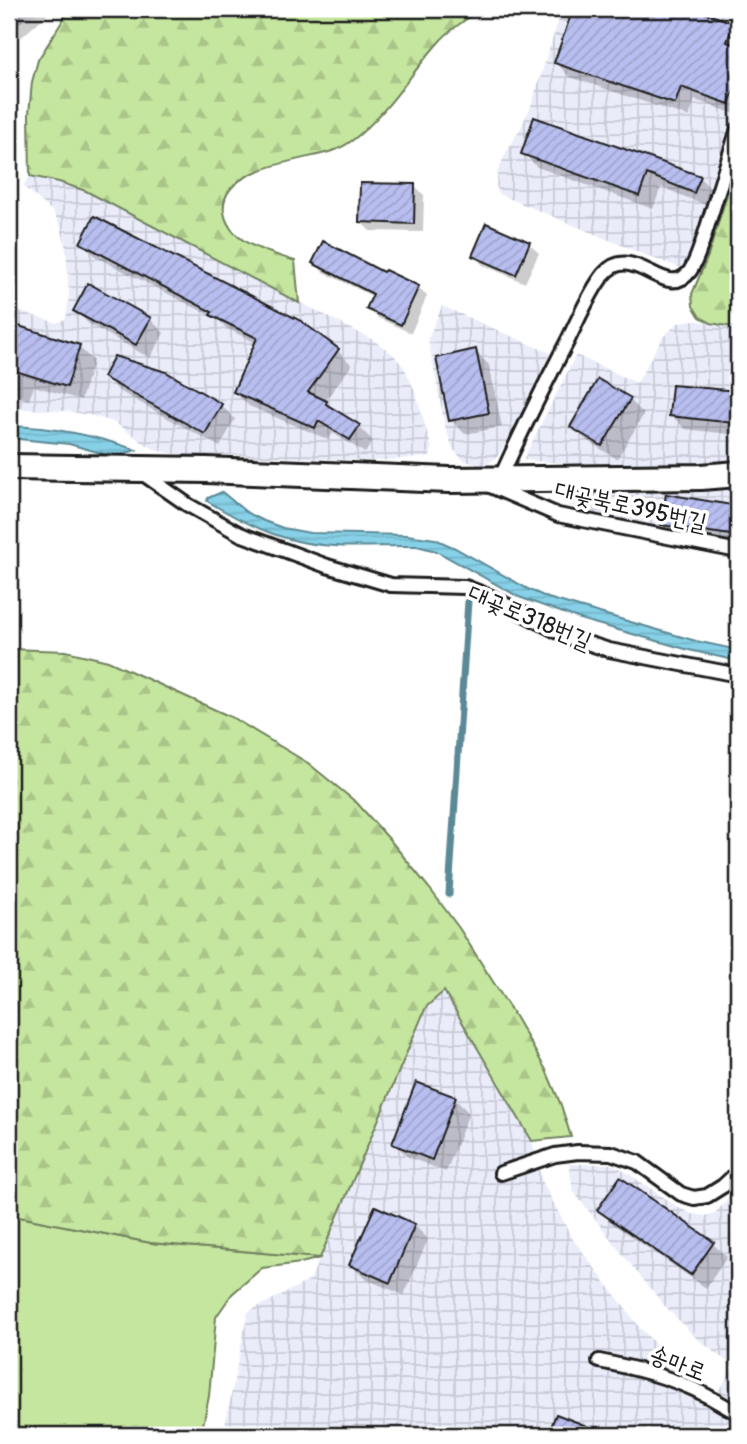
<svg xmlns="http://www.w3.org/2000/svg" width="747" height="1444" viewBox="0 0 747 1444" font-family="Pangolin,'Poor Story',sans-serif">
  <style>
    .industrial { fill: url(#industrial-grid) }
    .grass { fill: #c5e69f; stroke: #70815e; stroke-width: 2 }
    .forest { fill: url(#forest-firs); stroke: #70815e; stroke-width: 2 }
    .water { fill: url(#water-rules); stroke: #5c8996; stroke-width: 2 }
    .shadow { fill: #0003 }
    .lines { fill: none; stroke-linecap: round; stroke-linejoin: round }
    .stream { stroke: #5c8996; stroke-width: 7 }
    .building { fill: url(#building-hatch); stroke: #1c1c1c; stroke-width: 2 }
    .service-casing { stroke: #1c1c1c; stroke-width: 18 }
    .minor-casing { stroke: #1c1c1c; stroke-width: 30 }
    .service { stroke: #fff; stroke-width: 12 }
    .minor { stroke: #fff; stroke-width: 24 }
    .labels { text-anchor: middle; stroke-width: 7; stroke-linejoin: round; paint-order: stroke }
    .street-label { font-size: 24px; fill: #1c1c1c; stroke: #fff }
  </style>
  <defs>
    <pattern id="industrial-grid" width="8" height="8" patternUnits="userSpaceOnUse" patternTransform="scale(1.75)"><rect width="8" height="8" fill="#eaecfa"/><path d="M0 4h8M4 0v8" fill="none" stroke="#c8cad6"/></pattern>
    <pattern id="forest-firs" width="22" height="20" patternUnits="userSpaceOnUse" patternTransform="scale(1.75)"><rect width="22" height="20" fill="#c5e69f"/><path d="M5 1l3.5 6h-7zM16 11l3.5 6h-7z" fill="#a9c588"/></pattern>
    <pattern id="water-rules" width="6" height="5" patternUnits="userSpaceOnUse" patternTransform="scale(1.75)"><rect width="6" height="5" fill="#87d1e8"/><path d="M0 2.5h6" fill="none" stroke="#74b3c6"/></pattern>
    <pattern id="building-hatch" width="6" height="6" patternUnits="userSpaceOnUse" patternTransform="scale(1.75)"><rect width="6" height="6" fill="#b8beef"/><path d="M-1 1l2-2M0 6l6-6M5 7l2-2" fill="none" stroke="#9ea3cc"/></pattern>
  </defs>
  <rect width="100%" height="100%" fill="#fff"/>
  <filter id="ink" filterUnits="userSpaceOnUse"><feTurbulence type="fractalNoise" baseFrequency=".0143" numOctaves="2"/><feDisplacementMap in="SourceGraphic" scale="14" xChannelSelector="R" yChannelSelector="G"/><feConvolveMatrix kernelMatrix="1 2 1 2 8 2 1 2 1" color-interpolation-filters="sRGB"/></filter>
  <g filter="url(#ink)">
    <g class="industrial">
      <path d="M 9,9 L 43,9 L 9,29 Z"/>
      <path d="M 562,9 L 738,9 L 738,159 L 708,256 L 700,274 L 652,258 L 499,194 L 496,185 L 498,171 L 504,157 L 520,129 L 531,106 Z"/>
      <path d="M 30,176 L 59,182 L 86,191 L 373,340 L 393,354 L 405,369 L 415,391 L 432,449 L 430,457 L 373,461 L 237,455 L 184,455 L 158,451 L 142,442 L 114,422 L 89,415 L 66,411 L 9,408 L 9,308 L 57,323 L 66,318 L 69,295 L 66,249 L 61,227 L 53,212 L 23,186 Z"/>
      <path d="M 442,306 L 550,353 L 509,438 L 497,457 L 486,465 L 476,465 L 462,459 L 453,449 L 445,426 L 428,339 Z"/>
      <path d="M 692,320 L 738,328 L 738,462 L 655,466 L 592,465 L 523,460 L 576,355 L 637,383 L 662,338 L 678,323 Z"/>
      <path d="M 738,490 L 738,543 L 608,519 L 576,511 L 568,504 L 568,497 L 575,493 Z"/>
      <path d="M 444,991 L 532,1141 L 542,1181 L 572,1238 L 641,1329 L 679,1369 L 717,1393 L 734,1367 L 695,1337 L 664,1305 L 635,1270 L 573,1191 L 569,1164 L 611,1164 L 623,1170 L 679,1208 L 692,1214 L 705,1216 L 715,1213 L 738,1188 L 738,1435 L 223,1435 L 248,1312 L 310,1280 L 426,1007 Z"/>
    </g>
    <path class="grass" d="M 9,1215 L 151,1243 L 320,1258 L 301,1263 L 262,1268 L 232,1294 L 216,1317 L 209,1396 L 201,1435 L 9,1435 Z"/>
    <g class="forest">
      <path d="M 70,9 L 481,9 C 467,19 450,29 439,42 C 411,73 391,108 359,135 C 351,142 342,148 332,151 C 303,161 218,167 224,212 C 229,244 269,252 295,261 L 299,303 L 86,191 L 59,182 L 30,176 L 29,114 L 32,82 L 38,60 Z"/>
      <path d="M 738,159 L 738,328 L 711,323 L 700,317 L 693,306 L 692,294 L 708,256 Z"/>
      <path d="M 9,649 L 66,651 L 108,661 L 141,676 L 233,718 L 308,763 L 357,803 L 390,840 L 430,889 L 459,928 L 516,1018 L 546,1070 L 561,1105 L 571,1137 L 532,1141 L 444,991 L 426,1007 L 320,1258 L 151,1243 L 9,1215 Z"/>
    </g>
    <g class="water">
      <path d="M 9,426 C 52,427 94,435 136,450 L 115,457 L 69,444 L 9,438 Z"/>
      <path d="M 222,492 L 246,512 L 264,521 L 283,528 L 310,533 L 407,535 L 435,539 L 455,548 L 528,589 L 548,598 L 696,641 L 738,650 L 738,661 L 689,650 L 583,620 L 541,605 L 519,597 L 436,551 L 417,546 C 377,545 336,550 297,541 C 265,534 235,518 207,501 L 208,498 Z"/>
    </g>
    <g class="shadow">
      <path d="M 9,9 L 53,9 L 14,44 L 9,38 Z"/>
      <path d="M 574,9 L 688,9 L 733,24 L 738,30 L 738,115 L 695,100 L 689,117 L 570,77 L 556,63 Z"/>
      <path d="M 523,153 L 700,178 L 714,192 L 708,206 L 661,187 L 653,209 L 537,167 Z"/>
      <path d="M 414,186 L 424,195 L 423,232 L 370,231 L 361,222 Z"/>
      <path d="M 82,243 L 300,323 L 338,351 L 352,365 L 325,401 L 337,413 L 359,427 L 373,441 L 365,453 L 333,433 L 329,440 L 249,406 L 235,392 L 256,343 L 226,328 L 219,320 L 96,257 Z"/>
      <path d="M 529,244 L 539,253 L 525,283 L 483,265 L 474,256 Z"/>
      <path d="M 314,262 L 384,274 L 418,287 L 427,296 L 411,333 L 378,318 L 368,308 L 374,297 L 323,272 Z"/>
      <path d="M 89,285 L 150,319 L 164,333 L 150,358 L 89,324 L 75,310 Z"/>
      <path d="M 9,325 L 79,347 L 93,361 L 81,400 L 34,386 L 29,400 L 9,393 Z"/>
      <path d="M 475,351 L 489,365 L 502,427 L 465,434 L 451,420 Z"/>
      <path d="M 165,374 L 221,405 L 235,419 L 220,447 L 119,391 L 105,377 Z"/>
      <path d="M 674,387 L 738,393 L 738,435 L 685,429 L 671,415 Z"/>
      <path d="M 630,400 L 644,414 L 617,459 L 586,440 L 572,426 Z"/>
      <path d="M 667,496 L 738,508 L 738,547 L 677,539 L 663,525 Z"/>
      <path d="M 417,1084 L 455,1099 L 469,1113 L 446,1172 L 408,1157 L 394,1143 Z"/>
      <path d="M 620,1179 L 713,1244 L 727,1257 L 706,1288 L 613,1224 L 599,1210 Z"/>
      <path d="M 414,1225 L 428,1239 L 404,1295 L 365,1279 L 351,1265 Z"/>
    </g>
    <g class="lines">
      <path class="stream" d="M 449,894 L 468,601"/>
    </g>
    <g class="building">
      <path d="M 573,9 L 694,9 L 734,23 L 727,42 L 738,46 L 738,79 L 729,104 L 681,87 L 675,104 L 554,63 Z"/>
      <path d="M 534,117 L 701,176 L 694,193 L 647,174 L 639,196 L 521,154 Z"/>
      <path d="M 360,183 L 415,184 L 414,224 L 359,222 Z"/>
      <path d="M 94,216 L 301,321 L 339,349 L 308,392 L 327,401 L 326,404 L 360,425 L 350,440 L 318,421 L 315,428 L 233,392 L 257,338 L 210,315 L 212,312 L 80,243 Z"/>
      <path d="M 486,223 L 530,242 L 516,275 L 472,256 Z"/>
      <path d="M 323,241 L 383,272 L 385,270 L 419,286 L 401,325 L 366,309 L 373,294 L 312,263 Z"/>
      <path d="M 88,283 L 151,318 L 136,345 L 73,311 Z"/>
      <path d="M 9,323 L 80,345 L 67,387 L 9,369 Z"/>
      <path d="M 476,349 L 489,413 L 449,421 L 436,358 Z"/>
      <path d="M 114,356 L 166,372 L 222,404 L 205,434 L 103,377 Z"/>
      <path d="M 598,379 L 631,398 L 602,446 L 570,427 Z"/>
      <path d="M 672,385 L 737,391 L 734,423 L 669,416 Z"/>
      <path d="M 666,494 L 738,506 L 738,536 L 661,525 Z"/>
      <path d="M 416,1082 L 456,1097 L 432,1160 L 392,1144 Z"/>
      <path d="M 620,1177 L 714,1242 L 691,1275 L 597,1210 Z"/>
      <path d="M 375,1206 L 415,1224 L 390,1283 L 349,1265 Z"/>
      <path d="M 556,1414 L 607,1434 L 607,1435 L 548,1435 Z"/>
    </g>
    <g class="lines">
      <g class="service-casing">
        <g id="service">
          <path d="M 142,473 L 188,505 L 240,534 L 327,566 L 391,585 L 465,587 L 491,597 L 568,637 L 609,650 L 738,675"/>
          <path d="M 500,479 C 521,432 544,386 568,340 C 578,320 590,291 604,274 C 634,240 666,303 690,271 C 698,259 705,234 709,221 C 719,190 728,159 738,129"/>
          <path d="M 488,485 L 558,515 L 738,551"/>
          <path d="M 501,1173 L 555,1155 L 578,1152 L 611,1153 L 637,1162 L 681,1194 L 694,1198 L 707,1196 L 723,1186 L 738,1172"/>
          <path d="M 599,1361 C 630,1367 660,1374 689,1387 C 706,1394 722,1405 738,1413"/>
        </g>
      </g>
      <g class="minor-casing">
        <path id="minor" d="M 9,467 L 206,470 L 449,480 L 701,477 L 738,474"/>
      </g>
      <use href="#service" class="service"/>
      <use href="#minor" class="minor"/>
    </g>
  </g>
  <g class="labels">
    <g class="street-label">
      <text transform="translate(631 506) rotate(13)" y="8">대곶북로395번길</text>
      <text transform="translate(530 617) rotate(23)" y="8">대곶로318번길</text>
      <text transform="translate(678 1363) rotate(21)" y="8">송마로</text>
    </g>
  </g>
  <rect width="747" height="1444" fill="none" stroke="#fff" stroke-width="35"/>
  <rect x="18" y="18" width="712" height="1409" fill="none" stroke="#1c1c1c" stroke-width="2.5" filter="url(#ink)"/>
</svg>
